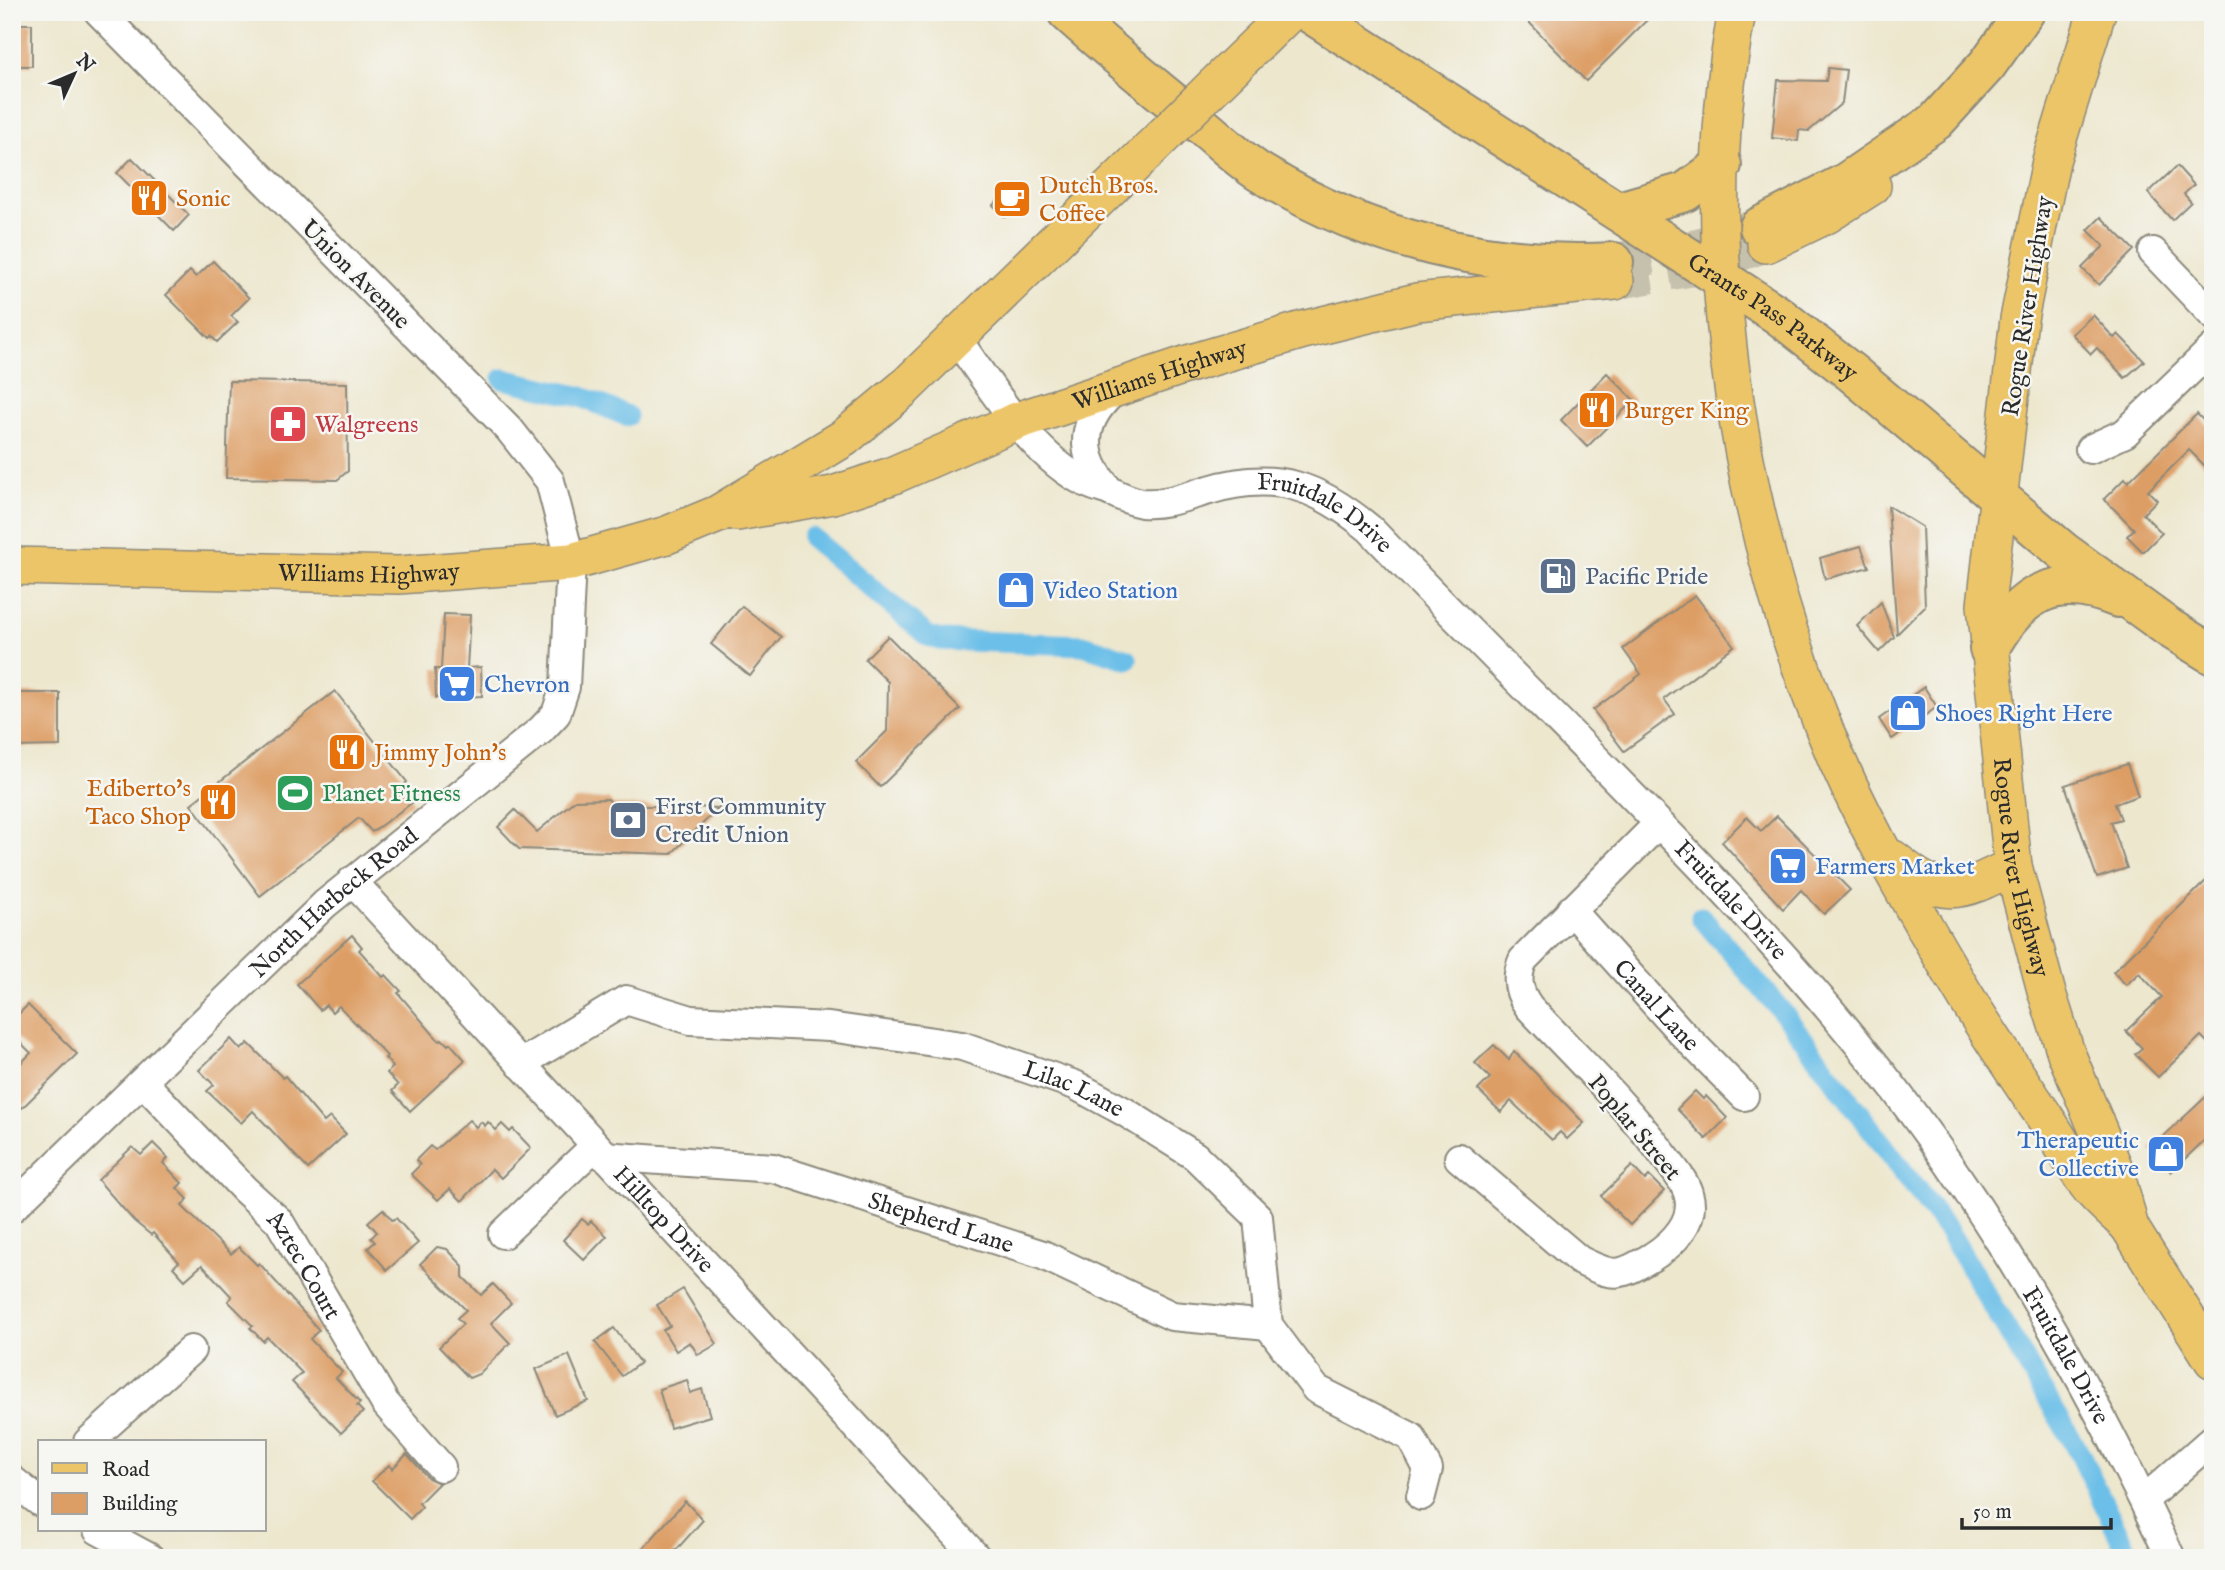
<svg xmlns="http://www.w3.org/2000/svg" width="2225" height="1570" viewBox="0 0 2225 1570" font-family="'IM FELL English',serif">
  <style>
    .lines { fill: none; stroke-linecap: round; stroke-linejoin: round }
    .canal { stroke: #6cbfe8; stroke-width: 21 }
    .building { fill: #dd9e65 }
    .major-tunnel { stroke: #c6c1ad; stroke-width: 37; stroke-dasharray: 37 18; stroke-linecap: butt }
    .highway-tunnel { stroke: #c6c1ad; stroke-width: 38; stroke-dasharray: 38 19; stroke-linecap: butt }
    .minor-casing { stroke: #8c897c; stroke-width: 32 }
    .major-casing { stroke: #8c897c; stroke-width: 40 }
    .highway-casing { stroke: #8c897c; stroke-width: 42 }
    .minor { stroke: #fff; stroke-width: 28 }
    .major { stroke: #edc569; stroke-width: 37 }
    .highway { stroke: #edc569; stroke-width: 38 }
    .major-bridge-casing { stroke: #8c897c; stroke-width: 40; stroke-linecap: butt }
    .major-bridge { stroke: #edc569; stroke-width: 37 }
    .labels { text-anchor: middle; stroke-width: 5; stroke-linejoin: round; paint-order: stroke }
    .food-label { font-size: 24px; fill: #c56008; stroke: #f6f6f2; text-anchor: start }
    .street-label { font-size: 24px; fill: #2b2b2b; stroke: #f6f6f2 }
    .health-label { font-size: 24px; fill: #be3a42; stroke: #f6f6f2; text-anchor: start }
    .service-label { font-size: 24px; fill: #4e5e75; stroke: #f6f6f2; text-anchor: start }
    .shop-label { font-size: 24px; fill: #366cbe; stroke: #f6f6f2; text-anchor: start }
    .leisure-label { font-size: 24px; fill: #27864d; stroke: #f6f6f2; text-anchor: start }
  </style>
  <rect width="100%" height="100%" fill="#f6f6f2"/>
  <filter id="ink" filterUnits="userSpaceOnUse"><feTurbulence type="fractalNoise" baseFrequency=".0143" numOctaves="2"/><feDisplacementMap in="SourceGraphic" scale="14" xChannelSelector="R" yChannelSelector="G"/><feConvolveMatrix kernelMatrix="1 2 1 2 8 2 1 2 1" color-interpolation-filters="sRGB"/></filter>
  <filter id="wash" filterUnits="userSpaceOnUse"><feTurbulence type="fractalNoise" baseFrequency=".00686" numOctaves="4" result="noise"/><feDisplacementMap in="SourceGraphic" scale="28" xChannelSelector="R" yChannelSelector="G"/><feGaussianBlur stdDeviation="1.57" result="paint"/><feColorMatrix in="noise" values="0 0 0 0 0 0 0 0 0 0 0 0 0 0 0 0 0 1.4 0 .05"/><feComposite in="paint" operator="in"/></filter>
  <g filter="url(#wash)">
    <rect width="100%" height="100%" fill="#ede7ce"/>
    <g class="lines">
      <g class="canal">
        <path d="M 503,379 L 582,397 L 627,416"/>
        <path d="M 812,538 L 928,636 L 940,640 L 1083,645 L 1127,659"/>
        <path d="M 1701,917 L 1784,1014 L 1949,1232 L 2079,1452 L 2130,1558"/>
      </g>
    </g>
    <g id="blocks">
      <g class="building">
        <path d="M 1519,12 L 1655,12 L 1586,81 Z"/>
        <rect x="12" y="24" width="20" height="42"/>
        <path d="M 1828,68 L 1846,70 L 1842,103 L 1809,131 L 1799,130 L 1798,141 L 1772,138 L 1778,80 L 1826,81 Z"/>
        <path d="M 132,158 L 189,215 L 174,231 L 117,173 Z"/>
        <path d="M 2177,166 L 2194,185 L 2184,194 L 2191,202 L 2172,220 L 2148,193 Z"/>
        <path d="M 1013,186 L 1025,199 L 1005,217 L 993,205 Z"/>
        <path d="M 2101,217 L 2134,250 L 2099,285 L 2082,268 L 2104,246 L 2088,230 Z"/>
        <path d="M 213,261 L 249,298 L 231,316 L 238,322 L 217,342 L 211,336 L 209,338 L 166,295 L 190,271 L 196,277 Z"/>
        <path d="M 2093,315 L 2114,338 L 2118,334 L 2144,361 L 2125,378 L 2097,348 L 2091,354 L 2072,334 Z"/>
        <path d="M 1607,373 L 1634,400 L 1587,447 L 1561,420 Z"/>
        <path d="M 229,381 L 347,383 L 348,471 L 337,480 L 226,478 Z"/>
        <path d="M 2197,414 L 2213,430 L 2213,474 L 2189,450 L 2148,491 L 2157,500 L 2143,514 L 2162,533 L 2143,552 L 2127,536 L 2134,529 L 2104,499 L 2125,478 L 2128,482 Z"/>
        <path d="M 1888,506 L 1922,527 L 1925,606 L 1897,634 Z"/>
        <path d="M 1861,546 L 1869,567 L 1825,579 L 1820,558 Z"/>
        <path d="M 1695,595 L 1734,646 L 1664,699 L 1675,714 L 1624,751 L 1593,710 L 1641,674 L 1623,649 Z"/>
        <path d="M 1881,602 L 1894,637 L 1879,652 L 1857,626 Z"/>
        <path d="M 742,606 L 781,637 L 750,676 L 711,644 Z"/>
        <path d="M 444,614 L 470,615 L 467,668 L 481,667 L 482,696 L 436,698 L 435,669 L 441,669 Z"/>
        <path d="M 888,636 L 960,709 L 880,787 L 856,762 L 887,731 L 888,682 L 865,659 Z"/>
        <path d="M 1924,687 L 1937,707 L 1892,739 L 1879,719 Z"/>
        <path d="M 335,691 L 407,782 L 403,786 L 413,802 L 372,832 L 359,818 L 260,896 L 191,804 Z"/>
        <path d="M 12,693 L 60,693 L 60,746 L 12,747 Z"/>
        <path d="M 2127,764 L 2138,796 L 2115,804 L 2121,819 L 2111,822 L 2127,868 L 2097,878 L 2065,785 Z"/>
        <path d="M 608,799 L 613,805 L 719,808 L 671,854 L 519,849 L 498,827 L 515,810 L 537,832 L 575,800 Z"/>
        <path d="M 1777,816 L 1850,890 L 1824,914 L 1801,890 L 1783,909 L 1722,842 L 1747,817 L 1761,831 Z"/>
        <path d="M 2213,874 L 2213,1048 L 2201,1036 L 2158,1077 L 2135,1054 L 2142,1048 L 2126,1031 L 2162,997 L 2139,973 L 2126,985 L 2113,972 Z"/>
        <path d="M 352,935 L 362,947 L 359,950 L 383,977 L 386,975 L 401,991 L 398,993 L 439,1041 L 442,1039 L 448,1045 L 450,1043 L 465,1060 L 410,1111 L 392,1091 L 398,1085 L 387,1073 L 393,1067 L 385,1058 L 387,1056 L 339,1006 L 332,1012 L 326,1005 L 320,1010 L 297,984 Z"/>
        <path d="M 28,1005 L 77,1054 L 22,1108 L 12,1098 L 12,1072 L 31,1053 L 12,1034 L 12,1020 Z"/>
        <path d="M 231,1039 L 241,1050 L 248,1043 L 283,1078 L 285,1076 L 324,1122 L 330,1117 L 346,1134 L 308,1169 L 253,1111 L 241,1123 L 207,1091 L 214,1085 L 199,1070 Z"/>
        <path d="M 1494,1045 L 1509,1060 L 1514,1051 L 1584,1123 L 1567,1139 L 1560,1132 L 1552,1140 L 1511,1101 L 1501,1112 L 1478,1090 L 1490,1078 L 1475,1063 Z"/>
        <path d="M 2213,1090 L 2213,1132 L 2171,1172 L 2150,1149 Z"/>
        <path d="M 1695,1091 L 1703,1099 L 1706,1096 L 1727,1118 L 1706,1139 L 1677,1109 Z"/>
        <path d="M 469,1120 L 476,1127 L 481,1122 L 485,1126 L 488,1122 L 496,1130 L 502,1124 L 510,1132 L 513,1129 L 531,1148 L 501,1178 L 492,1169 L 462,1201 L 450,1189 L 438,1200 L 411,1174 L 420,1165 L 416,1160 L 430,1146 L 435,1150 Z"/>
        <path d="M 153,1143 L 168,1158 L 163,1163 L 182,1183 L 177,1188 L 188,1199 L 182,1206 L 231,1254 L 239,1247 L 257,1265 L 259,1263 L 319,1330 L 310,1339 L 342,1372 L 336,1378 L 360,1403 L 357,1406 L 363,1412 L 341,1433 L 292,1382 L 302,1373 L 267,1337 L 263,1341 L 250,1328 L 253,1326 L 228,1301 L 232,1297 L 202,1265 L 185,1280 L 173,1267 L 179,1262 L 153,1233 L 151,1235 L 134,1221 L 98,1180 L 132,1147 L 141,1155 Z"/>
        <path d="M 1632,1166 L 1645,1180 L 1649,1176 L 1664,1191 L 1630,1225 L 1601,1196 Z"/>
        <path d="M 383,1209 L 392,1220 L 396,1218 L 418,1243 L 387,1270 L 368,1248 L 375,1242 L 371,1238 L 377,1232 L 368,1222 Z"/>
        <path d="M 582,1219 L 588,1224 L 591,1221 L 607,1236 L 584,1260 L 563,1240 Z"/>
        <path d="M 437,1247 L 447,1249 L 463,1266 L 463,1277 L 481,1295 L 493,1284 L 511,1303 L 491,1323 L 510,1343 L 479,1374 L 469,1378 L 439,1347 L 463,1324 L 457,1318 L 466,1310 L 420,1264 Z"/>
        <path d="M 683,1289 L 717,1344 L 698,1355 L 690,1342 L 676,1351 L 663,1330 L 670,1326 L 657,1305 Z"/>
        <path d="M 614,1328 L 640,1363 L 622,1376 L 595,1342 Z"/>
        <path d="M 569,1355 L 588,1401 L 555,1415 L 536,1369 Z"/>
        <path d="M 687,1380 L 690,1393 L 702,1389 L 710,1416 L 670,1428 L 659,1389 Z"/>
        <path d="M 407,1454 L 428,1478 L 439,1483 L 419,1503 L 422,1507 L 410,1519 L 372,1481 L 389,1465 L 392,1469 Z"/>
        <path d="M 685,1501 L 703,1520 L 669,1558 L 635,1558 Z"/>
      </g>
    </g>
  </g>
  <g filter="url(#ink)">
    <use href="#blocks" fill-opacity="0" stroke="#8c897c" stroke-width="2"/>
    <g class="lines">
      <path class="major-tunnel" d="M 1615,281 L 1697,267 L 1766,244"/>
      <path class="highway-tunnel" d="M 1614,262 L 1692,249 L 1759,227"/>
      <g class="minor-casing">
        <g id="minor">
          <path d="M 2153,252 L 2213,315"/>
          <path id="s1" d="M 956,338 C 990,385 1033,458 1087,483 C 1095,487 1104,489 1112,492 C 1122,497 1131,501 1142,503 C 1165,505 1187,496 1209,490 C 1276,470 1318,486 1370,529 C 1539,707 1723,874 1877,1067 C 1994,1214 2091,1388 2171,1558"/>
          <path d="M 2090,449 L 2125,433 L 2213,348"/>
          <path d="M 1111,492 C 1076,455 1080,419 1118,388"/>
          <path id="s2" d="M 352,881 L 977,1558"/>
          <path id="s3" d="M 1571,910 L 1679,1030 L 1744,1096"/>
          <path id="s4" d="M 520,1064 L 626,1000 L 691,1020 L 829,1027 L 962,1046 L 1075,1085 L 1125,1112 L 1195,1156 L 1258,1217 L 1268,1325 L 1316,1389 L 1411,1437 L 1428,1469 L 1421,1496"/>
          <path id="s5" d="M 143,1082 L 244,1189 L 279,1221 L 385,1403 L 441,1467"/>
          <path id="s6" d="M 604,1156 L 773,1168 L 1043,1255 L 1172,1316 L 1268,1325"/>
          <path d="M 1459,1158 L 1579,1260 C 1615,1278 1618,1277 1652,1257 C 1673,1244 1697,1220 1688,1193 C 1684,1180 1673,1168 1665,1157 C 1625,1104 1575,1056 1529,1007 C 1518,992 1515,978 1523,960 L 1658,824"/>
          <path id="s7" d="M 12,1208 L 325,904 L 541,730 L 556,714 L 565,687 L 571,562 L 550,481 L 509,429 L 99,12"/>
          <path d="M 503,1234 L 595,1146"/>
          <path d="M 88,1442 L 191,1350"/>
          <path d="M 12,1480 L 40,1502"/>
          <path d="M 2144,1500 L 2213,1439"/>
          <path d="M 98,1530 L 150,1558"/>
        </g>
      </g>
      <g class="major-casing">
        <g id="major">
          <path d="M 1737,12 C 1691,254 1741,537 1838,762 C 1871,836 1913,907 1954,977 C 1982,1025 2013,1070 2044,1116 C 2060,1139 2073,1166 2090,1188 C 2101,1201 2115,1213 2128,1225"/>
          <path id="s8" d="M 2097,12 L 2051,161 L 2019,319 L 1986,605 L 2013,866 L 2046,990 L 2066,1053 L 2115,1171 L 2130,1228 L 2213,1360"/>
          <path d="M 1215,85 L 1290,12"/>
          <path d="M 1766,244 L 1828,214 L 1872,186"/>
          <path id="s9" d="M 737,512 L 833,495 L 891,476 L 1017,421 L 1188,364 L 1303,330 L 1417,302 L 1615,281"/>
          <path id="s10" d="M 12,566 L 399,575 L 571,562 L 667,535 L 718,514 L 844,438 L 903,389 L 1149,150"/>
          <path d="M 1893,859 C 1944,900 1956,895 2013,866"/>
        </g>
      </g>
      <g class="highway-casing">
        <g id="highway">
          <path d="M 1067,12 C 1112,53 1159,91 1206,129 C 1224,144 1243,163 1264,175 C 1370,240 1490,269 1614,262"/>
          <path id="s11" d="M 1308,12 L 1778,315 L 1852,373 L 2064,552 L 2169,628 L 2213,655"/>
          <path d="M 1619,211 L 1685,192 L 1722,165"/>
          <path d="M 1759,227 L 1845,183 L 1936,121 L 1987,65 L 2025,12"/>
          <path d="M 1989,649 C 2020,593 2055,572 2118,598"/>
        </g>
      </g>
      <use href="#minor" class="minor"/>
      <use href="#major" class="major"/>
      <use href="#highway" class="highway"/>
      <g class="major-bridge-casing">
        <path id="major-bridge" d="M 1149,150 L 1215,85"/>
      </g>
      <use href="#major-bridge" class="major-bridge"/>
    </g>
  </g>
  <defs>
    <g id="restaurant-square" transform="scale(2.0125)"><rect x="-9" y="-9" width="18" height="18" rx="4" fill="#e8710a" stroke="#f6f6f2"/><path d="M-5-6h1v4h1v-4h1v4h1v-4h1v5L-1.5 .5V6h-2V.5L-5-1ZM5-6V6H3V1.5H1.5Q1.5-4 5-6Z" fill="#fff"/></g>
    <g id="cafe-square" transform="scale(2.0125)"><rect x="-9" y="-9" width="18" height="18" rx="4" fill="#e8710a" stroke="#f6f6f2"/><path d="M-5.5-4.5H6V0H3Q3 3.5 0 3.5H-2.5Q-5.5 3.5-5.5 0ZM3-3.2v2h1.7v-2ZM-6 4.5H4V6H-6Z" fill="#fff"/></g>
    <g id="pharmacy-square" transform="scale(2.0125)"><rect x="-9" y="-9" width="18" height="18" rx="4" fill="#e0444e" stroke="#f6f6f2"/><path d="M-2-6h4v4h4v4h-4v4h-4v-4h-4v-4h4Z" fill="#fff"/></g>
    <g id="fuel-square" transform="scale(2.0125)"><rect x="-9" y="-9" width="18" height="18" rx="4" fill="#5c6f8a" stroke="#f6f6f2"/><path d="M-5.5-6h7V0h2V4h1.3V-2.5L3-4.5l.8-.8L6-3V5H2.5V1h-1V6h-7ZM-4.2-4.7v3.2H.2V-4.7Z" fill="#fff"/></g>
    <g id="shop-square" transform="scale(2.0125)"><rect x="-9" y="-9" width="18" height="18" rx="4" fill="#3f7fe0" stroke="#f6f6f2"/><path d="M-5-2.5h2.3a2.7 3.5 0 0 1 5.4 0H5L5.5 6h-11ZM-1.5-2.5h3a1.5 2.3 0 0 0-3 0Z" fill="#fff"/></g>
    <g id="supermarket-square" transform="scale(2.0125)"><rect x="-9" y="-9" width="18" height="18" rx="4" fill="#3f7fe0" stroke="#f6f6f2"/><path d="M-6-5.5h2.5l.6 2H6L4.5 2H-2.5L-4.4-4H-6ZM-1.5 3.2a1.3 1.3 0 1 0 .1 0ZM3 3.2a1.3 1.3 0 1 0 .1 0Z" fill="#fff"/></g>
    <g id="stadium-square" transform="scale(2.0125)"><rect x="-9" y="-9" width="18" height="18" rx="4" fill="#2e9e5b" stroke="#f6f6f2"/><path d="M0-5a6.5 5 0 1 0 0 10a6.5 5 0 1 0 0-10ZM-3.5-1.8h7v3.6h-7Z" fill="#fff"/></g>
    <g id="bank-square" transform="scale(2.0125)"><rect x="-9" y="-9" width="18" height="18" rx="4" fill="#5c6f8a" stroke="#f6f6f2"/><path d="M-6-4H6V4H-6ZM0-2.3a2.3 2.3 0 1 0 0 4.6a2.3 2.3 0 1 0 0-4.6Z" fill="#fff"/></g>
  </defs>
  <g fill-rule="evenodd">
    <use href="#restaurant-square" x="149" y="198"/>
    <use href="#cafe-square" x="1012" y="199"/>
    <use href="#restaurant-square" x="1597" y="410"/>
    <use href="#pharmacy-square" x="288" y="424"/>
    <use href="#fuel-square" x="1558" y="576"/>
    <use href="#shop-square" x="1016" y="590"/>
    <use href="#supermarket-square" x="457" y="684"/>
    <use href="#shop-square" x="1908" y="713"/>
    <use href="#restaurant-square" x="347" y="752"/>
    <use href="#stadium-square" x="295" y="793"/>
    <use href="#restaurant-square" x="218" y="802"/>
    <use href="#bank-square" x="628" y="820"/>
    <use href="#supermarket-square" x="1788" y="866"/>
    <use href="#shop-square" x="2166" y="1154"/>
  </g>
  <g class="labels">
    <g class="food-label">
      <text x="1039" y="193">Dutch Bros.<tspan x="1039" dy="28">Coffee</tspan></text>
      <text x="176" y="206">Sonic</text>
      <text x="1624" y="418">Burger King</text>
      <text x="374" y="760">Jimmy John's</text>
      <text x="191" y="796" text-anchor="end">Ediberto's<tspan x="191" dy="28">Taco Shop</tspan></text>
    </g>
    <g class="street-label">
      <text transform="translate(356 274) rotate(45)" y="8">Union Avenue</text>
      <text transform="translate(2027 306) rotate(-81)" y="8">Rogue River Highway</text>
      <text dy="8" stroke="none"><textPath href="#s11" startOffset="556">Grants Pass Parkway</textPath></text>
      <text dy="8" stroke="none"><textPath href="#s9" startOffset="446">Williams Highway</textPath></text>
      <text dy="8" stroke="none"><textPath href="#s1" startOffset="450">Fruitdale Drive</textPath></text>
      <text dy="8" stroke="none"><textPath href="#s10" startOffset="357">Williams Highway</textPath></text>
      <text dy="8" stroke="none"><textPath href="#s8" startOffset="870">Rogue River Highway</textPath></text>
      <text dy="8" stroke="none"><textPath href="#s1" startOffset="1017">Fruitdale Drive</textPath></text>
      <text dy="8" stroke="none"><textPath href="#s7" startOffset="444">North Harbeck Road</textPath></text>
      <text dy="8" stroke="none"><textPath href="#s3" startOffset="128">Canal Lane</textPath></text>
      <text dy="8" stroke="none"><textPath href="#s4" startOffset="584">Lilac Lane</textPath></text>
      <text transform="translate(1635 1127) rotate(50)" y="8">Poplar Street</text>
      <text dy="8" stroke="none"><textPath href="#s2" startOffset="460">Hilltop Drive</textPath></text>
      <text dy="8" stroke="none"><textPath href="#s6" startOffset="346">Shepherd Lane</textPath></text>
      <text dy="8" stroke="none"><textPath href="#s5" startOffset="245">Aztec Court</textPath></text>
      <text dy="8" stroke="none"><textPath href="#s1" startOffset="1584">Fruitdale Drive</textPath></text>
    </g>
    <g class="health-label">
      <text x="315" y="432">Walgreens</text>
    </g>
    <g class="service-label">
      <text x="1585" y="584">Pacific Pride</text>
      <text x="655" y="814">First Community<tspan x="655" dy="28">Credit Union</tspan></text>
    </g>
    <g class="shop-label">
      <text x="1043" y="598">Video Station</text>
      <text x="484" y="692">Chevron</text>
      <text x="1935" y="721">Shoes Right Here</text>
      <text x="1815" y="874">Farmers Market</text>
      <text x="2139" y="1148" text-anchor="end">Therapeutic<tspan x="2139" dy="28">Collective</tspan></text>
    </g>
    <g class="leisure-label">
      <text x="322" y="801">Planet Fitness</text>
    </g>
  </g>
  <rect width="2225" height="1570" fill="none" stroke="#f6f6f2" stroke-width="42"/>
  <rect x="38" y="1440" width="228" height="91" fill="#f6f6f2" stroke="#a5a5a2" stroke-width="2"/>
  <rect x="52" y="1463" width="35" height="10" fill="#edc569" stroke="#a5a5a2" stroke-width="2"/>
  <text x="102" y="1476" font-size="21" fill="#2b2b2b">Road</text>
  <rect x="52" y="1493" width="35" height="21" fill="#dd9e65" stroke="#a5a5a2" stroke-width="2"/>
  <text x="102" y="1510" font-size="21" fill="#2b2b2b">Building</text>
  <g transform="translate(74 74) rotate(46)" stroke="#f6f6f2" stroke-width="5" paint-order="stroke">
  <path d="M0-5L12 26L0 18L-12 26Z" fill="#2b2b2b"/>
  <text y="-10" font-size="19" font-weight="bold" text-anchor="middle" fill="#2b2b2b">N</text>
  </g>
  <path d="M1962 1518v10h149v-10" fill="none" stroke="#2b2b2b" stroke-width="3.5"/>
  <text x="1973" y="1518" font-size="21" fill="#2b2b2b" stroke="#f6f6f2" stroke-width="5" paint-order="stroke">50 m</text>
</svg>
